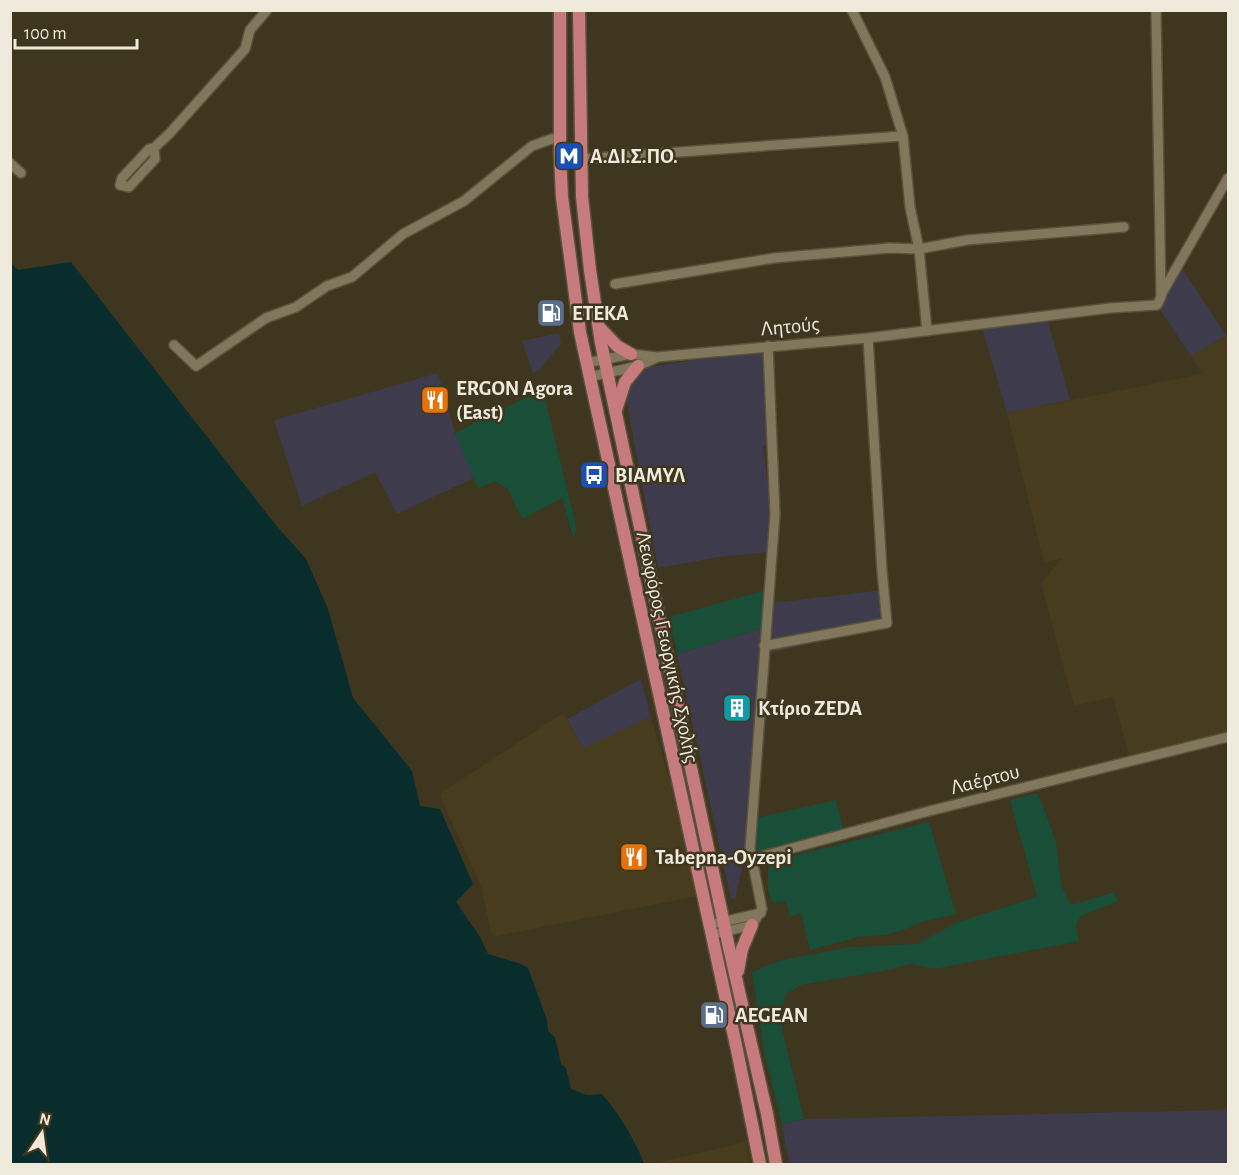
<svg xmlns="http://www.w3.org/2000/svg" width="1239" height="1175" viewBox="0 0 1239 1175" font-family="'Alegreya Sans',sans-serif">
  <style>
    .commercial { fill: #3e3b4c }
    .built { fill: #473c1d }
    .green { fill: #194e38 }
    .water { fill: #092c2c }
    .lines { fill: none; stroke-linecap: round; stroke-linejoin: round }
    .minor-casing { stroke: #59523d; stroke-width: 12 }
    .major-casing { stroke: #59523d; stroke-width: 15 }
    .minor { stroke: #80775d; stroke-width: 9 }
    .major { stroke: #c87b7c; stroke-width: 12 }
    .labels { text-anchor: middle; stroke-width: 5; stroke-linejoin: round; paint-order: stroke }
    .poi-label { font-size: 21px; font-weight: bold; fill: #efeadc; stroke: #3e361e; text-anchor: start }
    .street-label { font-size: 21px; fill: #efeadc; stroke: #3e361e }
  </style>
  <rect width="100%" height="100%" fill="#3e361e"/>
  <g class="commercial">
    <path d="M 1182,268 L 1226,336 L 1191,356 L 1159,308 Z"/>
    <path d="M 1047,318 L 1070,400 L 1007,413 L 982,327 Z"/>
    <path d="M 559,333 L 561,344 L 540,369 L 533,373 L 522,341 Z"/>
    <path d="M 765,349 L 769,444 L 763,446 L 770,501 L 770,552 L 719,557 L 658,568 L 627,404 L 628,385 L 638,373 L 650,367 Z"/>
    <path d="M 438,373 L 455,433 L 474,478 L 397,514 L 375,472 L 302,506 L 274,420 Z"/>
    <path d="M 882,590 L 887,626 L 770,653 L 773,603 Z"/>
    <path d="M 763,628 L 746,852 L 735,899 L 731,898 L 677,654 Z"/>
    <path d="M 641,679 L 651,717 L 583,749 L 567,719 Z"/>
    <path d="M 1228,1110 L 1228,1164 L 789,1164 L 782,1124 L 806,1119 Z"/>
  </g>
  <g class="built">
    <path d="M 1228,335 L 1228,734 L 1130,759 L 1113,697 L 1074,706 L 1041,583 L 1062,558 L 1044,563 L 1007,413 L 1202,374 L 1191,356 Z"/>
    <path d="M 563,713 L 583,748 L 651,717 L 703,895 L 492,937 L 481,886 L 439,794 Z"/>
    <path d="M 746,1142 L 750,1164 L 651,1164 Z"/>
  </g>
  <g class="green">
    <path d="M 536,394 L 543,395 L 546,403 L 575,521 L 576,530 L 574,539 L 562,498 L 522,519 L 508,489 L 495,481 L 478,489 L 455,433 L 527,397 Z"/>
    <path d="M 767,590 L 763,628 L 677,654 L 669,617 Z"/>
    <path d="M 1038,793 L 1056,842 L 1062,888 L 1071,905 L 1114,892 L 1118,901 L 1081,916 L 1076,924 L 1079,941 L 935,969 L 911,964 L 882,971 L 801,985 L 786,994 L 781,1011 L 782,1029 L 804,1119 L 782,1124 L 764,1052 L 752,972 L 782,960 L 850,947 L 917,944 L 958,922 L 1037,897 L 1010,800 Z"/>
    <path d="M 836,800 L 843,829 L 755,853 L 757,818 Z"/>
    <path d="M 929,822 L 956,914 L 921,922 L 909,928 L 885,935 L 859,937 L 810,950 L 801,913 L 790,917 L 786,901 L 773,903 C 765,891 768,877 769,862 Z"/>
  </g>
  <path class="water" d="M 10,262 L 18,270 L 71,262 L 274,523 L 306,559 L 328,609 L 353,698 L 412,771 L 420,806 L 440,809 L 473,884 L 456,902 L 480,937 L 488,954 L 521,964 L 528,968 L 547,1020 L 548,1031 L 555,1037 L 561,1064 L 566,1068 L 571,1089 L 587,1095 L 601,1094 C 615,1106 639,1147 644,1164 L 11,1164 Z"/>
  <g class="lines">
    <g class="minor-casing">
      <g id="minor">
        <path d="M 852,10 L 885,77 L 903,136"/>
        <path d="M 154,148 L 155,159 L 129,187 L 120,185 L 122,178 L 149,149 L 154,148 L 169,134 L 245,49 L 250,30 L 267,10"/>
        <path d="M 581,159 L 903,136 L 910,207 L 919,249 L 927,331"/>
        <path d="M 10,163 L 21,173"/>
        <path d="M 615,284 L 774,258 L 890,248 L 919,249 L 967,240 L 1124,227"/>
        <path d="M 1162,293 L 1228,178"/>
        <path d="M 174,345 L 196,366 L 266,318 L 296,307 L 327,286 L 352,277 L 403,234 L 464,201 L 532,146 L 560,136"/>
        <path d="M 586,363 L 631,354 L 657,357 L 868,338 L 1110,308 L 1157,305 L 1161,297 L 1156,10"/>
        <path d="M 589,377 L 638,366 L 656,358"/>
        <path d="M 764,646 L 887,623 L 882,571 L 868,338"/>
        <path d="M 752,859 L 929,811 L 1228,737"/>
        <path d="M 718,923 L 761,913"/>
        <path d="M 720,933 L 752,925 L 762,909 L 750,849 L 775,514 L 768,346"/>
      </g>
    </g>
    <g class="major-casing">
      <g id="major">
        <path d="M 560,10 L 560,155 L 562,197 L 580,332 L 737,1050 L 760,1164"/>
        <path d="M 579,10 L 582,197 L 590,270 L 601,343 L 728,943 L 767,1114 L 776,1164"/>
        <path d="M 600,328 L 617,346 L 631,354"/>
        <path d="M 616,410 L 625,382 L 638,366"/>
        <path d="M 738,971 L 742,949 L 752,925"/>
      </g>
    </g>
    <use href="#minor" class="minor"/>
    <use href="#major" class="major"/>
  </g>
  <defs>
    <g id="metro-square" transform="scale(1.5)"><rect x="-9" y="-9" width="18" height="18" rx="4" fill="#1a4fb4" stroke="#3e361e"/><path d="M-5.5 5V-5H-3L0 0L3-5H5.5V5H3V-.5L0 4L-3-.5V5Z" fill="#fff"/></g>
    <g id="fuel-square" transform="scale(1.5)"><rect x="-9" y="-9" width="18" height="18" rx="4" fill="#5c6f8a" stroke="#3e361e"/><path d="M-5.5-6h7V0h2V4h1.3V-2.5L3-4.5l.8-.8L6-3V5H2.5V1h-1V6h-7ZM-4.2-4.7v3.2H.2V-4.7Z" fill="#fff"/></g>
    <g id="restaurant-square" transform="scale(1.5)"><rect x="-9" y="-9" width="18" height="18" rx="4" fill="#e8710a" stroke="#3e361e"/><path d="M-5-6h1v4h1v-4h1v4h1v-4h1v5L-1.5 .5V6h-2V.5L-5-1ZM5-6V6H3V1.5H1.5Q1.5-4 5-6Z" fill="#fff"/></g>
    <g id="bus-square" transform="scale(1.5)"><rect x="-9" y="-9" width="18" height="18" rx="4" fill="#1a4fb4" stroke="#3e361e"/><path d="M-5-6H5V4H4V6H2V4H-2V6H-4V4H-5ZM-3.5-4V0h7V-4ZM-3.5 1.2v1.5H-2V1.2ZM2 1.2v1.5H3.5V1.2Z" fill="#fff"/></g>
    <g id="building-square" transform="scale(1.5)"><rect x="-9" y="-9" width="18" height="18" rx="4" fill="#0f9aa8" stroke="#3e361e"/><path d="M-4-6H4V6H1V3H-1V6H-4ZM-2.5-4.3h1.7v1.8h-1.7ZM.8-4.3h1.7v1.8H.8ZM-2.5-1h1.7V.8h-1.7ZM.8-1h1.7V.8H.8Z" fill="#fff"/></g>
  </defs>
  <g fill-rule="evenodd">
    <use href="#metro-square" x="569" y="156"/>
    <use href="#fuel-square" x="551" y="313"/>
    <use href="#restaurant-square" x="435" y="400"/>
    <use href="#bus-square" x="594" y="475"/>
    <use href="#building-square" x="737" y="708"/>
    <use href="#restaurant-square" x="634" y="857"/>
    <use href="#fuel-square" x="714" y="1015"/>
  </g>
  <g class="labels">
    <g class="poi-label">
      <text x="590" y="163">Α.ΔΙ.Σ.ΠΟ.</text>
      <text x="572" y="320">ΕΤΕΚΑ</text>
      <text x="456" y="395">ERGON Agora<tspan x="456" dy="24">(East)</tspan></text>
      <text x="615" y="482">ΒΙΑΜΥΛ</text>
      <text x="758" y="715">Κτίριο ZEDA</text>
      <text x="655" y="864">Tabepna-Oyzepi</text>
      <text x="735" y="1022">AEGEAN</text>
    </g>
    <g class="street-label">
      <text transform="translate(790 326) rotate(-5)" y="7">Λητούς</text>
      <text transform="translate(668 647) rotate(78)" y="7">Λεωφόρος Γεωργικής Σχολής</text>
      <text transform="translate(985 779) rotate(-14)" y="7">Λαέρτου</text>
    </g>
  </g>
  <rect width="1239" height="1175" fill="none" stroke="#efeadc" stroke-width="24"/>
  <g transform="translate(42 1133) rotate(13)" stroke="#3e361e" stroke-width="4.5" paint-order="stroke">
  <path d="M0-4.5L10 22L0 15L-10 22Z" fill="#efeadc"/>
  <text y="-9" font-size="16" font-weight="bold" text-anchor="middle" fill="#efeadc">N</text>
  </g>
  <path d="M15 39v9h122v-9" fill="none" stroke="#efeadc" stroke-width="3"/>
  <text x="24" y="39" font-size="18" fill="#efeadc" stroke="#3e361e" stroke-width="4.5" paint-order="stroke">100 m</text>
</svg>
